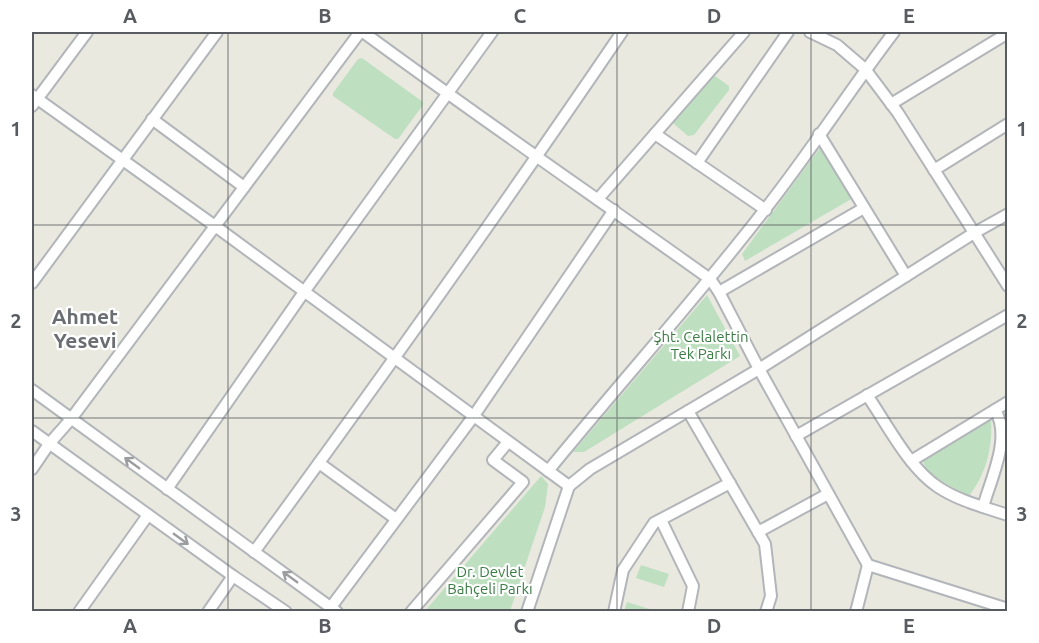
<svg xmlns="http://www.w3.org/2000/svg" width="1039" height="643" viewBox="0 0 1039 643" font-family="Ubuntu,sans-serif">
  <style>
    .park { fill: #bee0c1 }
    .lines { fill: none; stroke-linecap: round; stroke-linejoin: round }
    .street-casing { stroke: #b2b5b9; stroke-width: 14 }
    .street { stroke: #fff; stroke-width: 10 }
    .oneway { stroke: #9b9d9f }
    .grid { fill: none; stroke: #585b5f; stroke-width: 1.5; stroke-opacity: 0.55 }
    .labels { text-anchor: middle; stroke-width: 4.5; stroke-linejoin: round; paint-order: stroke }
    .park-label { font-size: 15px; fill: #3b7c45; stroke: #fff }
    .district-label { font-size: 21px; font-weight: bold; fill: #6a6d71; stroke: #fff }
    .neatline { fill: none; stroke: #585b5f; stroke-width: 2 }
    .grid-label { font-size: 20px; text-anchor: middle; font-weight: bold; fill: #585b5f }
  </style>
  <rect width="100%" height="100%" fill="#eae9e0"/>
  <g class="park">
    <path d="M 362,58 L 423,102 L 423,105 L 398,139 L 395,139 L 333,96 L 333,93 L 358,59 Z"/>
    <path d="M 715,76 L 729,86 L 729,90 L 694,135 L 688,136 L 674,124 L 674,121 L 710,77 Z"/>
    <path d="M 820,148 L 825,150 L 853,198 L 745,261 L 742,254 Z"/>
    <path d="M 707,295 L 740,356 L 584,452 L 573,452 Z"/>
    <path d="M 988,418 L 991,420 C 993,447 986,474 969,496 C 957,489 924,476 923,460 L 930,453 Z"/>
    <path d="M 541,476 L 548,484 L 545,507 L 510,611 L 425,611 Z"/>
    <path d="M 641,565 L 669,574 L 664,587 L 636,578 Z"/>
    <path d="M 627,602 L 656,611 L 624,611 Z"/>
  </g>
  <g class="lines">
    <g class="street-casing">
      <g id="street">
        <path d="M 363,32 C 477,116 595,197 710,279 L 719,292 L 759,369 L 868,565 L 856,612"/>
        <path d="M 810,32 L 837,45 L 865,69 L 898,113 L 1008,286"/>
        <path d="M 32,95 L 215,226 L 569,486"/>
        <path d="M 891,104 L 1008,33"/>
        <path d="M 32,106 L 87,32"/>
        <path d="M 152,119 L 244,187"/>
        <path d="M 655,134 L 766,210"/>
        <path d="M 819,134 L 906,276"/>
        <path d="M 697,163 L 788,32"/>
        <path d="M 934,170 L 1008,124"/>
        <path d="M 598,199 L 744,32"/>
        <path d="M 32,283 L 217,32"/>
        <path d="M 719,292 L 864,208"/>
        <path d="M 32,390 L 337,612"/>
        <path d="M 867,395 C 887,424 909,468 938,487 C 959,501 984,507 1008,515"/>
        <path d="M 688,411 L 765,544 L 771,596 L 766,612"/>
        <path d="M 32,431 L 233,576 L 286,612"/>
        <path d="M 796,436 L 1008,315"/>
        <path d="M 911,461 L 1008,402"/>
        <path d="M 319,463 L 396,519"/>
        <path d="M 32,469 L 49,444 L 71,419 L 360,32"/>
        <path d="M 548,471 C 619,384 694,301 763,212 C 809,154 849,91 894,32"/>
        <path d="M 167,489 L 304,292 L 492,32"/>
        <path d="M 983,507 C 991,478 1012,437 995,410"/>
        <path d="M 661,520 L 693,586 L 688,612"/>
        <path d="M 758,532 L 828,494"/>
        <path d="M 254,552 C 380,380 503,207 622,32"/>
        <path d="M 868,565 L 1008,609"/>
        <path d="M 331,607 L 473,417 L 614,210"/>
        <path d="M 79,612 L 148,515"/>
        <path d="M 208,612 L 233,576"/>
        <path d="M 411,612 L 523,482 L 493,460 L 508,442"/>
        <path d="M 527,612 L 569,486 L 590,469 L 759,369 L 974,233 L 1008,214"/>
        <path d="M 614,612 L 623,570 L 654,523 L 730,483"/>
      </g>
    </g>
    <use href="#street" class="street"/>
  </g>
  <defs><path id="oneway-shaft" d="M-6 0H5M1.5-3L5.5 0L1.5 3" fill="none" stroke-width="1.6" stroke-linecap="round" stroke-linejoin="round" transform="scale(1.5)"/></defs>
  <g class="oneway">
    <use href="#oneway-shaft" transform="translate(132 463) rotate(-144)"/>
    <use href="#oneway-shaft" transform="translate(181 539) rotate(36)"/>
    <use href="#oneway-shaft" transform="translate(290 577) rotate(-144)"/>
  </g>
  <path class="grid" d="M 228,32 L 228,612M 422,32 L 422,612M 617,32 L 617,612M 811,32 L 811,612M 32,225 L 1008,225M 32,418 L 1008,418"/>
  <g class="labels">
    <g class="park-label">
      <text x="701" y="342">Şht. Celalettin<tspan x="701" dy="17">Tek Parkı</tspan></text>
      <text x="490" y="577">Dr. Devlet<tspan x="490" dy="17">Bahçeli Parkı</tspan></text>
    </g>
    <g class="district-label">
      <text x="85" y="324">Ahmet<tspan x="85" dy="24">Yesevi</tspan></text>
    </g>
  </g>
  <rect width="1039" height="643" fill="none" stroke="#ffffff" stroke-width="66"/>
  <rect x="33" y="33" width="973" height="577" class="neatline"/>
  <g class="grid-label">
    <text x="130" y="23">A</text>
    <text x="325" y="23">B</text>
    <text x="520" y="23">C</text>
    <text x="714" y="23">D</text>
    <text x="909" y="23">E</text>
    <text x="16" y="136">1</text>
    <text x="1022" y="136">1</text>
    <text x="16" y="328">2</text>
    <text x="1022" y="328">2</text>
    <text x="16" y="521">3</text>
    <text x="1022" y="521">3</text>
    <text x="130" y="633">A</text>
    <text x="325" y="633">B</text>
    <text x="520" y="633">C</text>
    <text x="714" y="633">D</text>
    <text x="909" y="633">E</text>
  </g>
</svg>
